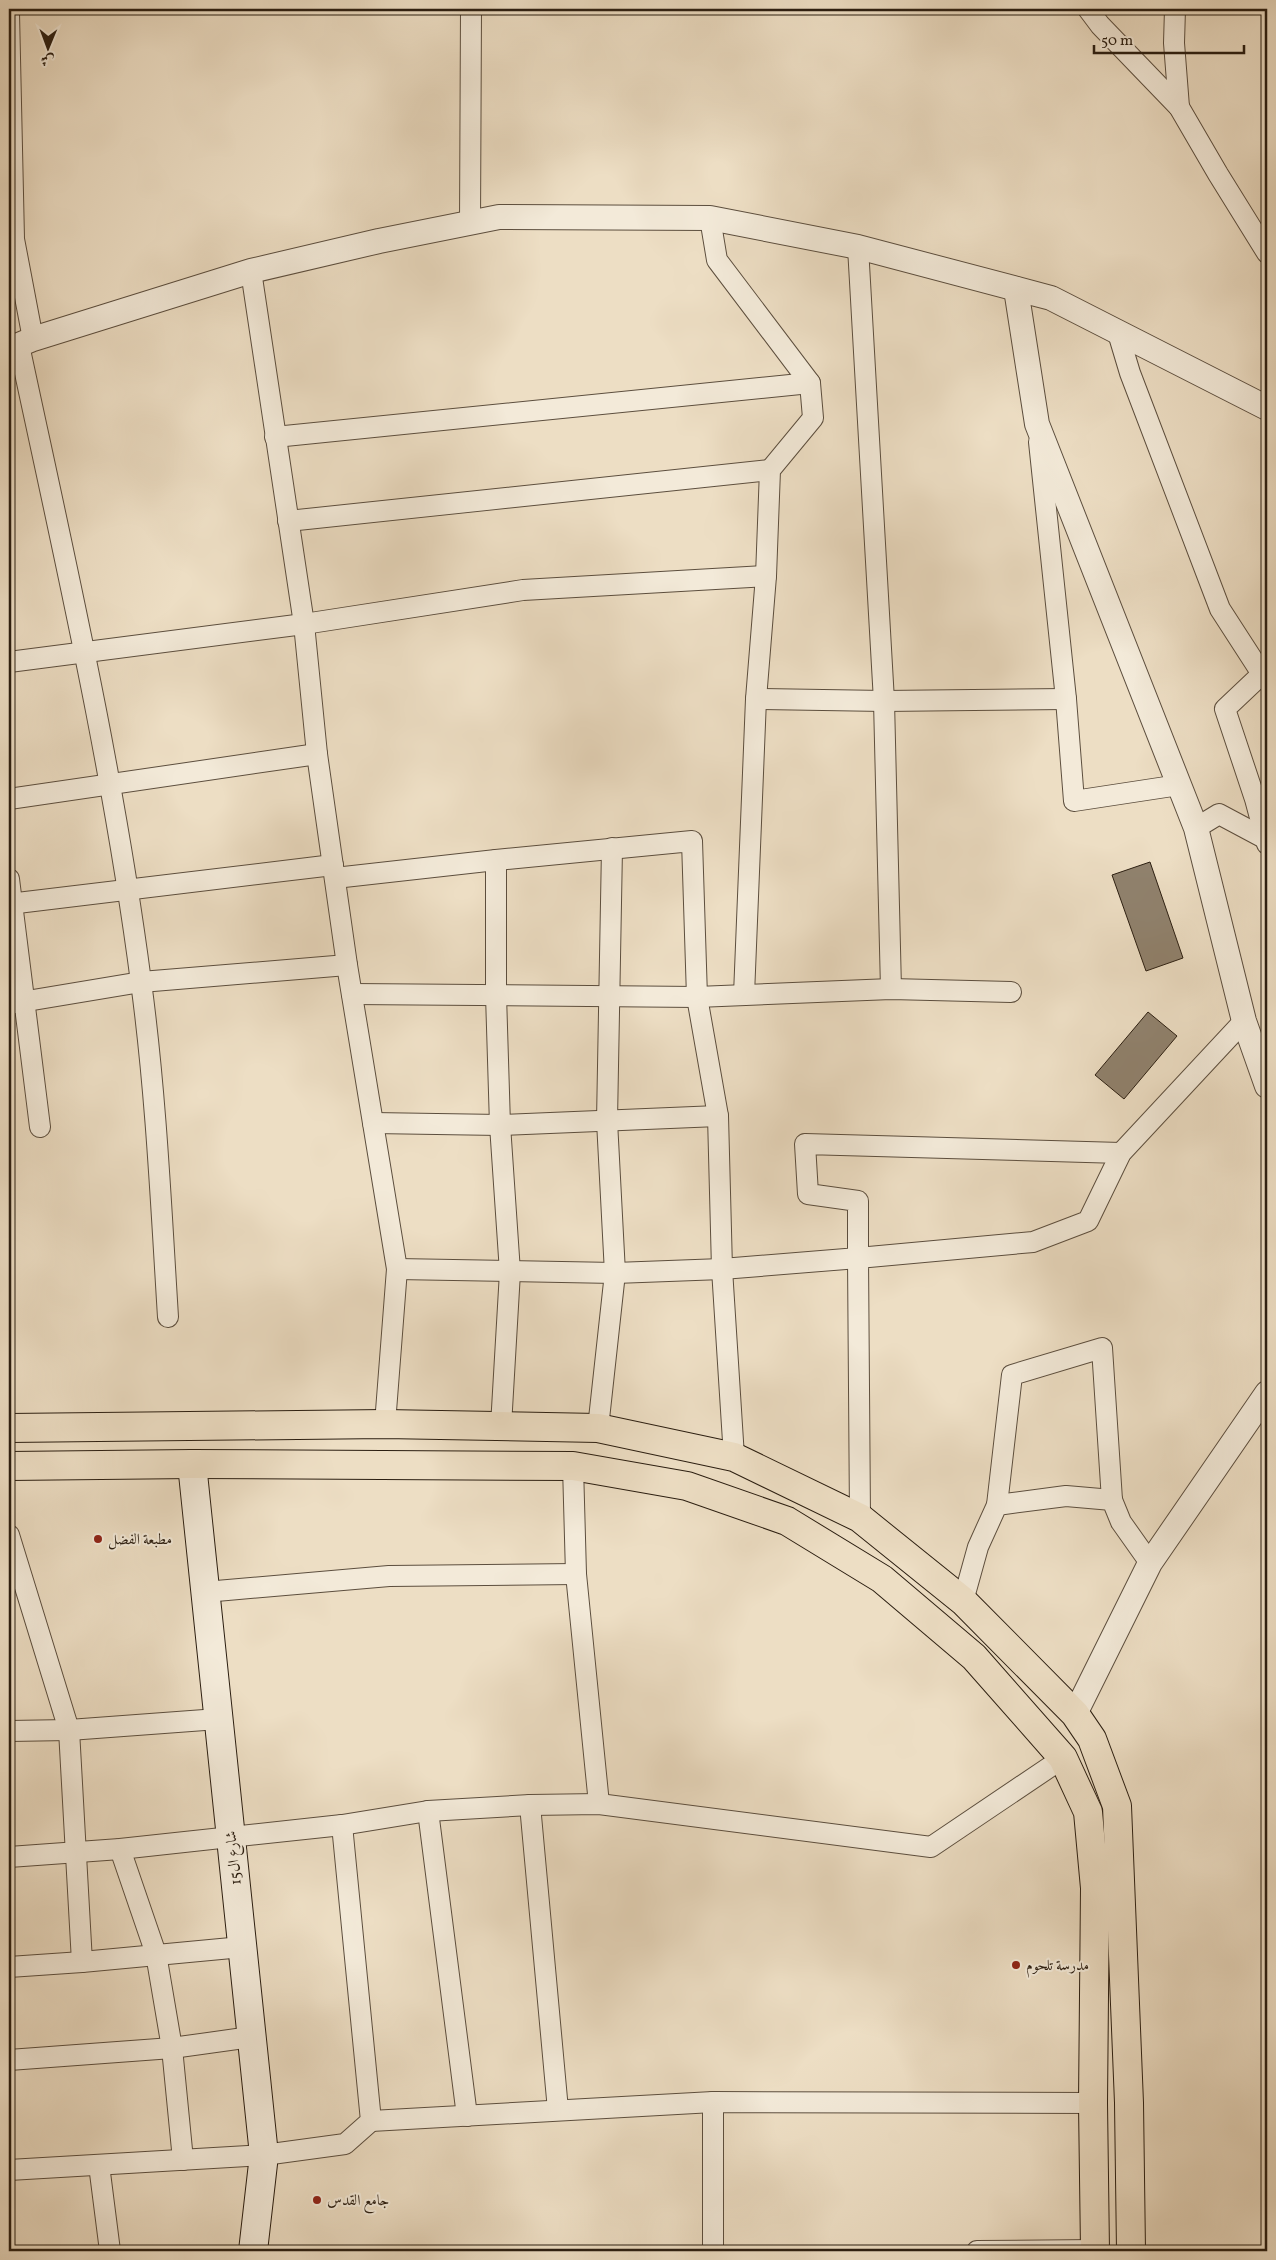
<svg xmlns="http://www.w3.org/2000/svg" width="1276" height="2260" viewBox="0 0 1276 2260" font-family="Vollkorn,Amiri,serif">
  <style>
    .building { fill: #90826e; stroke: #2b1e11 }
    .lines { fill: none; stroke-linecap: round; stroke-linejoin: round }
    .minor-casing { stroke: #5c4e3e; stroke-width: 22 }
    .tertiary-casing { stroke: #5c4e3e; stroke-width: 26 }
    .secondary-casing { stroke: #2b1e11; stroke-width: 30 }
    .primary-casing { stroke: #2b1e11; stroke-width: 30 }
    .minor { stroke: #f3ead9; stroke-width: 20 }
    .tertiary { stroke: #f3ead9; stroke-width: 24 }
    .secondary { stroke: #f3ead9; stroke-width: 28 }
    .primary { stroke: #eddec4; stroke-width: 28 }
    .poi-dot { fill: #8f2418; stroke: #f3ead9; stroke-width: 2 }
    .labels { text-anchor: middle; stroke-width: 4; stroke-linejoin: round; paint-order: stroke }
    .poi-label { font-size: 15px; fill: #2b1e11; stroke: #f3ead9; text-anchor: start }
    .street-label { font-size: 15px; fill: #2b1e11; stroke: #f3ead9 }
  </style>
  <rect width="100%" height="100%" fill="#eddec4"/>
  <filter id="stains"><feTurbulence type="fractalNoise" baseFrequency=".004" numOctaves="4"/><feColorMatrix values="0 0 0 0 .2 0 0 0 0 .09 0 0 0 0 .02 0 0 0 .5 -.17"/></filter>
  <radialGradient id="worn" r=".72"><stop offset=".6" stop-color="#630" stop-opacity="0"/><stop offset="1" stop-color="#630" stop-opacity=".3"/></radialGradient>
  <g class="building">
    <path d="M 1150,862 L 1183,958 L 1146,971 L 1112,875 Z"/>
    <path d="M 1148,1012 L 1177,1036 L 1124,1099 L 1095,1075 Z"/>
  </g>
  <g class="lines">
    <g class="minor-casing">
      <g id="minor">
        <path d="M 1088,9 L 1100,25 L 1179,107 L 1218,174 L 1267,253"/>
        <path d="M 1175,9 L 1174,43 L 1179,107"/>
        <path d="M 9,13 L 14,239 L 33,339"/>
        <path d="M 710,218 L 717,260 L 810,383 L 813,418 L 770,470 L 766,576 L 756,699 L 744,995"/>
        <path d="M 470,223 L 471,9"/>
        <path d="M 858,247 L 884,701 L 891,989"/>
        <path d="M 251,271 L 304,624 L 317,754 L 347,965 L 397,1269 L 385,1424"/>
        <path d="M 1118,333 L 1130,373 L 1220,609 L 1262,674"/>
        <path d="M 19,345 C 64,556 113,767 141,982 C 156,1093 161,1205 168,1317"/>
        <path d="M 275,437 L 810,383"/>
        <path d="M 1039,442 L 1066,699 L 1074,801 L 1179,785"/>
        <path d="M 288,521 L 770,470"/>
        <path d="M 9,662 L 304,624 L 523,590 L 766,576"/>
        <path d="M 1267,665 L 1262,674 L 1225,709 L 1255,799 L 1267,844"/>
        <path d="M 756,699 L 884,701 L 1066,699"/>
        <path d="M 9,799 L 317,754"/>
        <path d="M 1196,828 L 1219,814 L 1264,838"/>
        <path d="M 496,860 L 496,995 L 500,1125 L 510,1272 L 501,1426"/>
        <path d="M 335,878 L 496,860 L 692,841 L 697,997 L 718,1116 L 722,1269 L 734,1457"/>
        <path d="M 9,879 L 40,1127"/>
        <path d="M 9,904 L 333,865"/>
        <path d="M 352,994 L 697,997 L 891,989 L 1011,992"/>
        <path d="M 9,1004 L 141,982 L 347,965"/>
        <path d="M 373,1123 L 500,1125 L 718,1116"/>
        <path d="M 397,1269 L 615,1273 L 722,1269 L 858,1258 L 858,1201 L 808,1194 L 805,1144 L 1121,1153"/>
        <path d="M 598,1428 L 615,1273 L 607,1121 L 612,848"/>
        <path d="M 573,1466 L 576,1574 L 599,1804"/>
        <path d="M 997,1505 L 1012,1375 L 1102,1348 L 1112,1500"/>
        <path d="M 860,1518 L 858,1258 L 1033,1242 L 1088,1221 L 1121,1153 L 1244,1021"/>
        <path d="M 9,1535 L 69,1730 L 82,1962"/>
        <path d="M 205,1592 L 389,1576 L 576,1574"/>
        <path d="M 963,1601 L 978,1547 L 997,1505 L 1066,1496 L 1112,1500 L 1121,1522 L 1150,1563"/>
        <path d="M 9,1731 L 69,1730 L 218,1719"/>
        <path d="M 530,1805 L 558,2110"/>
        <path d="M 428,1811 L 467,2116"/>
        <path d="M 120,1849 L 156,1954 L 172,2048 L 183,2160"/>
        <path d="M 9,1857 L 120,1849 L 342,1825 L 428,1811 L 530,1805 L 599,1804 L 931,1847 L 1063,1758"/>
        <path d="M 9,1967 L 82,1962 L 242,1947"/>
        <path d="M 9,2060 L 172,2048 L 251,2037"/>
        <path d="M 371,2121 L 713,2102 L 1093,2103"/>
        <path d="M 99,2165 L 110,2251"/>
        <path d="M 9,2170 L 264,2155 L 345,2144 L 371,2121 L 342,1825"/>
        <path d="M 713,2251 L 713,2102"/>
        <path d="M 977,2251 L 1095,2250"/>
      </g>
    </g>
    <g class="tertiary-casing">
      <g id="tertiary">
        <path d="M 1016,289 L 1037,424 L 1196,828 L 1244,1021 L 1267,1086"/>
        <path d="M 9,349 L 33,339 L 251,271 L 379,241 L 499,217 L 710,218 L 858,247 L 1051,298 L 1267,408"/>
        <path d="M 1075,1714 L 1150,1563 L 1267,1393"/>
      </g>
    </g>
    <g class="secondary-casing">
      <path id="secondary" d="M 192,1464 L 264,2155 L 253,2251"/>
    </g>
    <g class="primary-casing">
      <g id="primary">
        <path d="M 9,1428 L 385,1424 L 598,1428 L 734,1457 L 860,1518 L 963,1601 L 1075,1714 L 1092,1739 L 1117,1806 L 1129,2103 L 1131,2251"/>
        <path d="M 9,1466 L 192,1464 L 573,1466 L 687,1486 L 787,1521 L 882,1579 L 974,1657 L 1063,1758 L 1088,1812 L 1095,1888 L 1093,2103 L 1095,2251"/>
      </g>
    </g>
    <use href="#minor" class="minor"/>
    <use href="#tertiary" class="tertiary"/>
    <use href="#secondary" class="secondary"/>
    <use href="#primary" class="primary"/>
  </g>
  <g class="poi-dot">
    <circle cx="98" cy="1539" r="5"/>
    <circle cx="1016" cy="1965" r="5"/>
    <circle cx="317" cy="2200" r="5"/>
  </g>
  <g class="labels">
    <g class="poi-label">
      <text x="108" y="1544">مطبعة الفضل</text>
      <text x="1026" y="1970">مدرسة تلحوم</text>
      <text x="327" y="2205">جامع القدس</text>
    </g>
    <g class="street-label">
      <text transform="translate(233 1858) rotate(-96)" y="5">شارع ال15</text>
    </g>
  </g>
  <rect width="1276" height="2260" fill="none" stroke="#eddec4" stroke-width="30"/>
  <rect x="10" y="10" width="1256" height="2240" fill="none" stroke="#2b1e11" stroke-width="2.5"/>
  <rect x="15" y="15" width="1246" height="2230" fill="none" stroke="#2b1e11"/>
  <g transform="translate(48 48) rotate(181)" stroke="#f3ead9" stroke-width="4" paint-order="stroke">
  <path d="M0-4L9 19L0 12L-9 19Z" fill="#2b1e11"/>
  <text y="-8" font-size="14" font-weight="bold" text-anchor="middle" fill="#2b1e11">ش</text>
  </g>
  <path d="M1094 45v8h150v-8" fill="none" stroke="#2b1e11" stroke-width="2.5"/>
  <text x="1101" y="45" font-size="15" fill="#2b1e11" stroke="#f3ead9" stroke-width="4" paint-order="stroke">50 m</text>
  <rect width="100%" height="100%" filter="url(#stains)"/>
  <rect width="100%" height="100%" fill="url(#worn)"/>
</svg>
